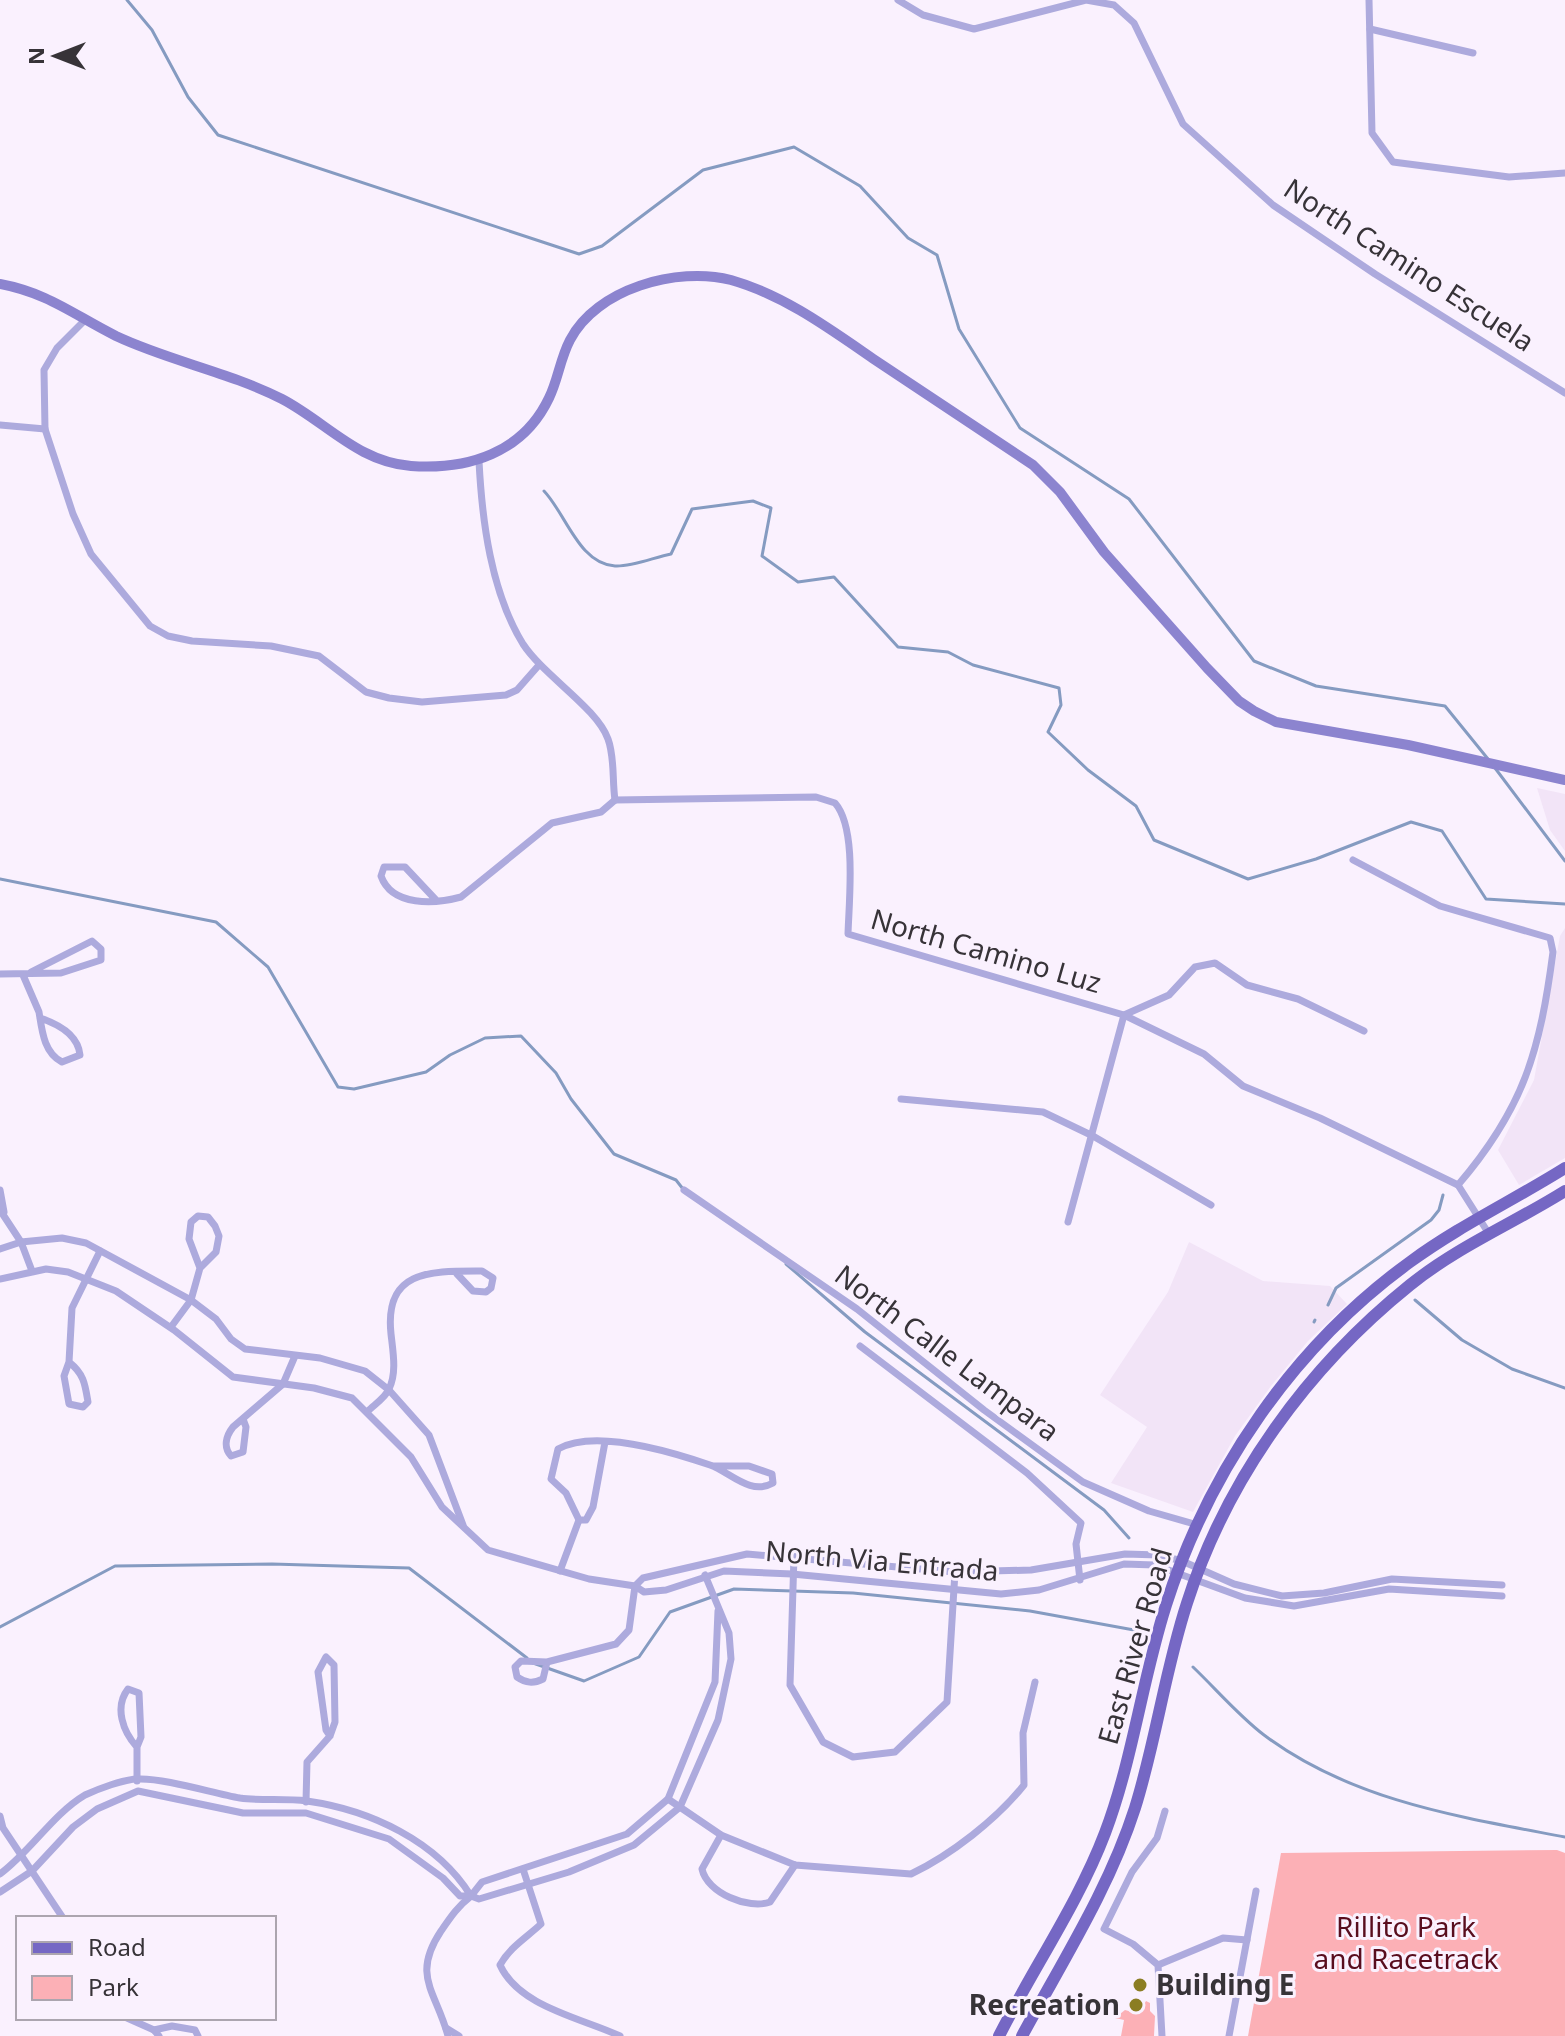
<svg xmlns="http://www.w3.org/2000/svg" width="1565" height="2036" viewBox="0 0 1565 2036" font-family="'Noto Sans',sans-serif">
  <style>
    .built { fill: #f2e4f7 }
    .green { fill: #fcb0b6 }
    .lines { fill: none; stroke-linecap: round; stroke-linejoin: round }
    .stream { stroke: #859bc1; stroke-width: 3 }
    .street { stroke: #adaadd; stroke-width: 7 }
    .secondary { stroke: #8c84cf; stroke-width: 10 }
    .primary { stroke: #7567c4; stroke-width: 12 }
    .poi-dot { fill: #8b7d23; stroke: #faf1fe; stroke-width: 3 }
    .labels { text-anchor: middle; stroke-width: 6; stroke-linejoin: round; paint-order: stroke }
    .street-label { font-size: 28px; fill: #373338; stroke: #faf1fe }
    .park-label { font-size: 28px; fill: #590d1e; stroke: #faf1fe }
    .poi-label { font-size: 28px; font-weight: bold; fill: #373338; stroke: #faf1fe; text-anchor: start }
  </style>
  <rect width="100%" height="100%" fill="#faf1fe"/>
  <g class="built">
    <path d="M 1537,788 L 1565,794 L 1565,851 L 1550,830 Z"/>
    <path d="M 1565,928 L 1565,1158 L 1519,1185 L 1498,1150 L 1534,1080 L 1560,936 Z"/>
    <path d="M 1189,1242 L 1263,1281 L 1330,1286 L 1347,1304 L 1308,1341 L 1271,1386 L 1235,1436 L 1193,1512 L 1111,1483 L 1147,1427 L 1100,1395 L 1168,1292 Z"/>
  </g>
  <g class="green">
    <path d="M 1557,1850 L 1565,1853 L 1565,2036 L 1248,2036 L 1281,1853 Z"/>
    <path d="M 1146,2001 L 1150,2003 L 1150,2011 L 1155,2016 L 1154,2036 L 1121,2036 L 1124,2020 L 1115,2018 L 1125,2010 L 1139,2014 Z"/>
  </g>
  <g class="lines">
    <g class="stream">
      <path d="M 127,0 L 152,30 L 188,97 L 218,135 L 579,254 L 602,246 L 703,170 L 794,147 L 860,186 L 908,238 L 937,255 L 959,329 L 1020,428 L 1129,499 L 1254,661 L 1316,686 L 1445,706 L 1488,759"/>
      <path d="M 544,491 C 566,514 579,564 615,566 C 632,567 655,557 671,554 L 692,509 L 753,501 L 771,508 L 762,556 L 798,582 L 834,577 L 898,647 L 948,652 L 973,665 L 1059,688 L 1061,705 L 1048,732 L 1088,770 L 1136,806 L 1154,840 L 1248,879 L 1316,859 L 1411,822 L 1442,831 L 1486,899 L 1565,904"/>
      <path d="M 1495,768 L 1565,861"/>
      <path d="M 0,879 L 216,922 L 268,967 L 338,1087 L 354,1089 L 426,1072 L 450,1055 L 485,1038 L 521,1036 L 556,1073 L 571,1099 L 614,1154 L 676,1180 L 683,1189"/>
      <path d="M 786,1264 L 865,1332 L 1104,1510 L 1129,1538"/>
      <path d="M 1415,1300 L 1462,1340 L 1512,1369 L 1565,1388"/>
      <path d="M 1328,1305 L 1336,1288 L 1431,1220 L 1439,1210 L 1443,1195"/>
      <path d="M 1314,1322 L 1315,1320"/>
      <path d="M 0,1627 L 115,1566 L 272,1564 L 409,1568 L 527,1658"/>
      <path d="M 533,1663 L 584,1681 L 639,1657 L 670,1612 L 734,1589 L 853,1593 L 1030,1611 L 1134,1630"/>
      <path d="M 1193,1667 C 1216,1689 1239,1716 1264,1735 C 1352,1801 1460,1817 1565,1837"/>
    </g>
    <g class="street">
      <path d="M 898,0 L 923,15 L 974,29 L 1086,0 L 1114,5 L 1134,23 L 1183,124 L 1273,205 L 1375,274 L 1565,393"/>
      <path d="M 1369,0 L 1372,133 L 1393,162 L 1509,177 L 1565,173"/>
      <path d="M 1370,29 L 1473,53"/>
      <path d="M 86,319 L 57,348 L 44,370 L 45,429 L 73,514 L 91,554 L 150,626 L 168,636 L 192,641 L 271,646 L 319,656 L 366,692 L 389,698 L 422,702 L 506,695 L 517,690 L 539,665"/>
      <path d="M 0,425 L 45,429"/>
      <path d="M 479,461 C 482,521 491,592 523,644 C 544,676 597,708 608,739 C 615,758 612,780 615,800"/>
      <path d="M 615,800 L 816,797 L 835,803 C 857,828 849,900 848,934 L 1124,1015 L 1204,1054 L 1243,1086 L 1320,1118 L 1458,1185 L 1489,1234"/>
      <path d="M 1353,860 L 1440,906 L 1550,938 L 1553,952 C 1540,1051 1524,1108 1458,1185"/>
      <path d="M 436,900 L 405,867 L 384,867 L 381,876 C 392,907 435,904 461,897 L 552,823 L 601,812 L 615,800"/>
      <path d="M 0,974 L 61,973 L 101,960 L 101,949 L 92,941 L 31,972"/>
      <path d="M 23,975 L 39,1012 C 42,1031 44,1053 62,1062 L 80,1055 C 78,1035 58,1024 40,1018"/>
      <path d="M 901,1099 L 1043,1112 L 1093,1136 L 1211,1205"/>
      <path d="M 0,1190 L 4,1212"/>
      <path d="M 684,1190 L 857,1309 L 984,1410 L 1083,1482 L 1149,1511 L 1198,1525"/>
      <path d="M 0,1210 L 21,1242 L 32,1271"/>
      <path d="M 1068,1222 L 1124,1015 L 1169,995 L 1195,967 L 1215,963 L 1247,985 L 1298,999 L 1364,1031"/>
      <path d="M 0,1249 L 21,1242 L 62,1238 L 86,1243 L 191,1300 L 216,1319 L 231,1339 L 245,1349 L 320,1358 L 365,1371 L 389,1390 L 429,1435 L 463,1525"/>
      <path d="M 0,1279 L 46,1269 L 68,1272 L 116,1291 L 174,1330 L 233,1377 L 314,1388 L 352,1398 L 411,1457 L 442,1507 L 488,1550 L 589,1579 L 635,1586 L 629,1630 L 616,1644 L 547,1662 L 521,1661 L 515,1667 L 517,1677 C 526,1683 533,1684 543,1679 L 547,1662"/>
      <path d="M 171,1327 L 191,1300 L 200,1268 L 216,1252 L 219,1236 L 215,1226 L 208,1217 L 198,1216 L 191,1222 L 189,1239 L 200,1268"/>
      <path d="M 860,1346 L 1027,1473 L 1081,1523 L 1076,1544 L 1080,1580"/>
      <path d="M 69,1362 C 84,1374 85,1384 88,1402 L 83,1407 L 69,1404 L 64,1376 L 69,1362 L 72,1308 L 100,1251"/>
      <path d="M 368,1411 C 374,1405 386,1397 389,1389 C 397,1373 393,1352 391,1334 C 384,1269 431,1271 482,1271 L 493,1278 L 491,1288 L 486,1292 L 473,1291 L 457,1274"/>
      <path d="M 243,1419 L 246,1427 L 243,1452 L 231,1456 C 223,1447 226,1436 233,1427 L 283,1384 L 295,1356"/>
      <path d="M 605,1442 L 593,1507 L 586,1520 L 579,1520 L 566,1493 L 551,1479 L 558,1449 C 595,1428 672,1452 710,1465 C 730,1472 750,1496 773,1483 L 772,1474 L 749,1466 L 713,1466"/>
      <path d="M 794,1556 L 790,1685 L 823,1742 L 853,1757 L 895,1752 L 947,1702 L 955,1572"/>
      <path d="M 560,1571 L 579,1520"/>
      <path d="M 705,1575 L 729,1633 L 731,1659 L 718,1720 L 680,1807 L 634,1845 L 569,1872 L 479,1899 L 471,1896 L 482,1882 L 627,1834 L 668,1799 L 715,1682 L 718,1611"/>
      <path d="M 1502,1596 L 1389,1589 L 1294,1606 L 1245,1598 L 1155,1565 L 1124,1564 L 1039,1590 L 1001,1594 L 792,1574 L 724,1571 L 666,1590 L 644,1592 L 635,1586 L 643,1578 L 747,1554 L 955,1572 L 1031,1570 L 1125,1554 L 1159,1555 L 1182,1561 L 1234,1584 L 1282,1596 L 1324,1593 L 1392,1579 L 1502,1585"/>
      <path d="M 137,1747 C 123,1732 114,1707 128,1689 L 139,1693 L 141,1737 L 137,1747 L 137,1781"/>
      <path d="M 668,1799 L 721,1835 L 795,1865 L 911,1874 C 951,1855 997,1819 1024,1785 L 1023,1733 L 1035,1682"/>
      <path d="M 306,1802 L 307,1762 L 330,1736 L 335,1722 L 334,1665 L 326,1657 L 318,1672 L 326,1730 L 330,1736"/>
      <path d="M 0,1816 L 3,1828 L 63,1918"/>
      <path d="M 721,1835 L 702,1869 C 707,1893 749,1910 770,1902 L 795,1865"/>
      <path d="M 523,1869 L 541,1924 C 526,1938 510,1947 500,1965 C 519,2007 582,2018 620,2036"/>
      <path d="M 0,1874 C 30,1852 53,1814 85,1795 C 98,1789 124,1779 138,1779 C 165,1778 212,1793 240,1798 C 262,1801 285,1798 307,1801 C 370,1810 437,1841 471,1896 L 460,1896 L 443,1878 L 389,1839 L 306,1813 L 243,1813 L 138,1791 L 97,1809 L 73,1827 L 32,1871 L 0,1892"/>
      <path d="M 1158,1965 L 1223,1938 L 1247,1940"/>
      <path d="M 127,2018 L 154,2030 L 159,2036"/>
      <path d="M 446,2028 L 459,2036"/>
      <path d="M 154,2030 L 172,2026 L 195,2030 L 198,2036"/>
      <path d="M 448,2036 C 436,1991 411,1976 441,1931 C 450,1918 457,1907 470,1897"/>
      <path d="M 1162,2036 L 1158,1965 L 1133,1944 L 1104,1929 L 1132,1872 L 1157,1838 L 1165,1811"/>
      <path d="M 1229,2036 L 1256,1891"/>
    </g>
    <path class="secondary" d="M 0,284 C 48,293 74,315 116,336 C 169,361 229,372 282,399 C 326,422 358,462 411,466 C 468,470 523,453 549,398 C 558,380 560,359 570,340 C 596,289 677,266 731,280 C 784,295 830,329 875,360 C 928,395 981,430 1033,465 L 1060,492 L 1104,552 L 1207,668 L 1239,701 L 1254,711 L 1276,722 L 1408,745 L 1565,780"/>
    <g class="primary">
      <path d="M 999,2036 C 1033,1968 1078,1904 1105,1833 C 1133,1759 1142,1680 1166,1605 C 1209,1470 1294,1346 1410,1262 C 1459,1226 1514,1200 1565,1168"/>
      <path d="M 1022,2036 C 1062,1962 1109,1889 1135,1808 C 1156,1741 1165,1670 1187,1603 C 1227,1478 1308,1367 1410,1285 C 1457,1247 1514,1223 1565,1191"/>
    </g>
  </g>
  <g class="poi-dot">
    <circle cx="1140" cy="1985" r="8"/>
    <circle cx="1136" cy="2005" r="8"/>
  </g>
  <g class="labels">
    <g class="street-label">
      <text transform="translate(1409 265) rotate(33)" y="10">North Camino Escuela</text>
      <text transform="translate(986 951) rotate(16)" y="10">North Camino Luz</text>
      <text transform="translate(947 1353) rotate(37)" y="10">North Calle Lampara</text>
      <text transform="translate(882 1561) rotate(5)" y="10">North Via Entrada</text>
      <text transform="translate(1135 1646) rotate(-74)" y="10">East River Road</text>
    </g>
    <g class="park-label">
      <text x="1406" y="1937">Rillito Park<tspan x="1406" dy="32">and Racetrack</tspan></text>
    </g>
    <g class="poi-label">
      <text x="1156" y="1995">Building E</text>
      <text x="1120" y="2015" text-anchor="end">Recreation</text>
    </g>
  </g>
  <rect x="16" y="1916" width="260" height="104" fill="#faf1fe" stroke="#aca5af" stroke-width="2"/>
  <rect x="32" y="1942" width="40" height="12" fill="#7567c4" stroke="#aca5af" stroke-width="2"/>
  <text x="88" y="1956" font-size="24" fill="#373338">Road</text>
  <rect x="32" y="1976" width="40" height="24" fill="#fcb0b6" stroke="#aca5af" stroke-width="2"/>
  <text x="88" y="1996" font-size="24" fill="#373338">Park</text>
  <g transform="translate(56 56) rotate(270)" stroke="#faf1fe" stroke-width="6" paint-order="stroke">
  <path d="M0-6L14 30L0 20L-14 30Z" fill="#373338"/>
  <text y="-12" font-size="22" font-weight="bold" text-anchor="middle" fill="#373338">N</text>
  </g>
</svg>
